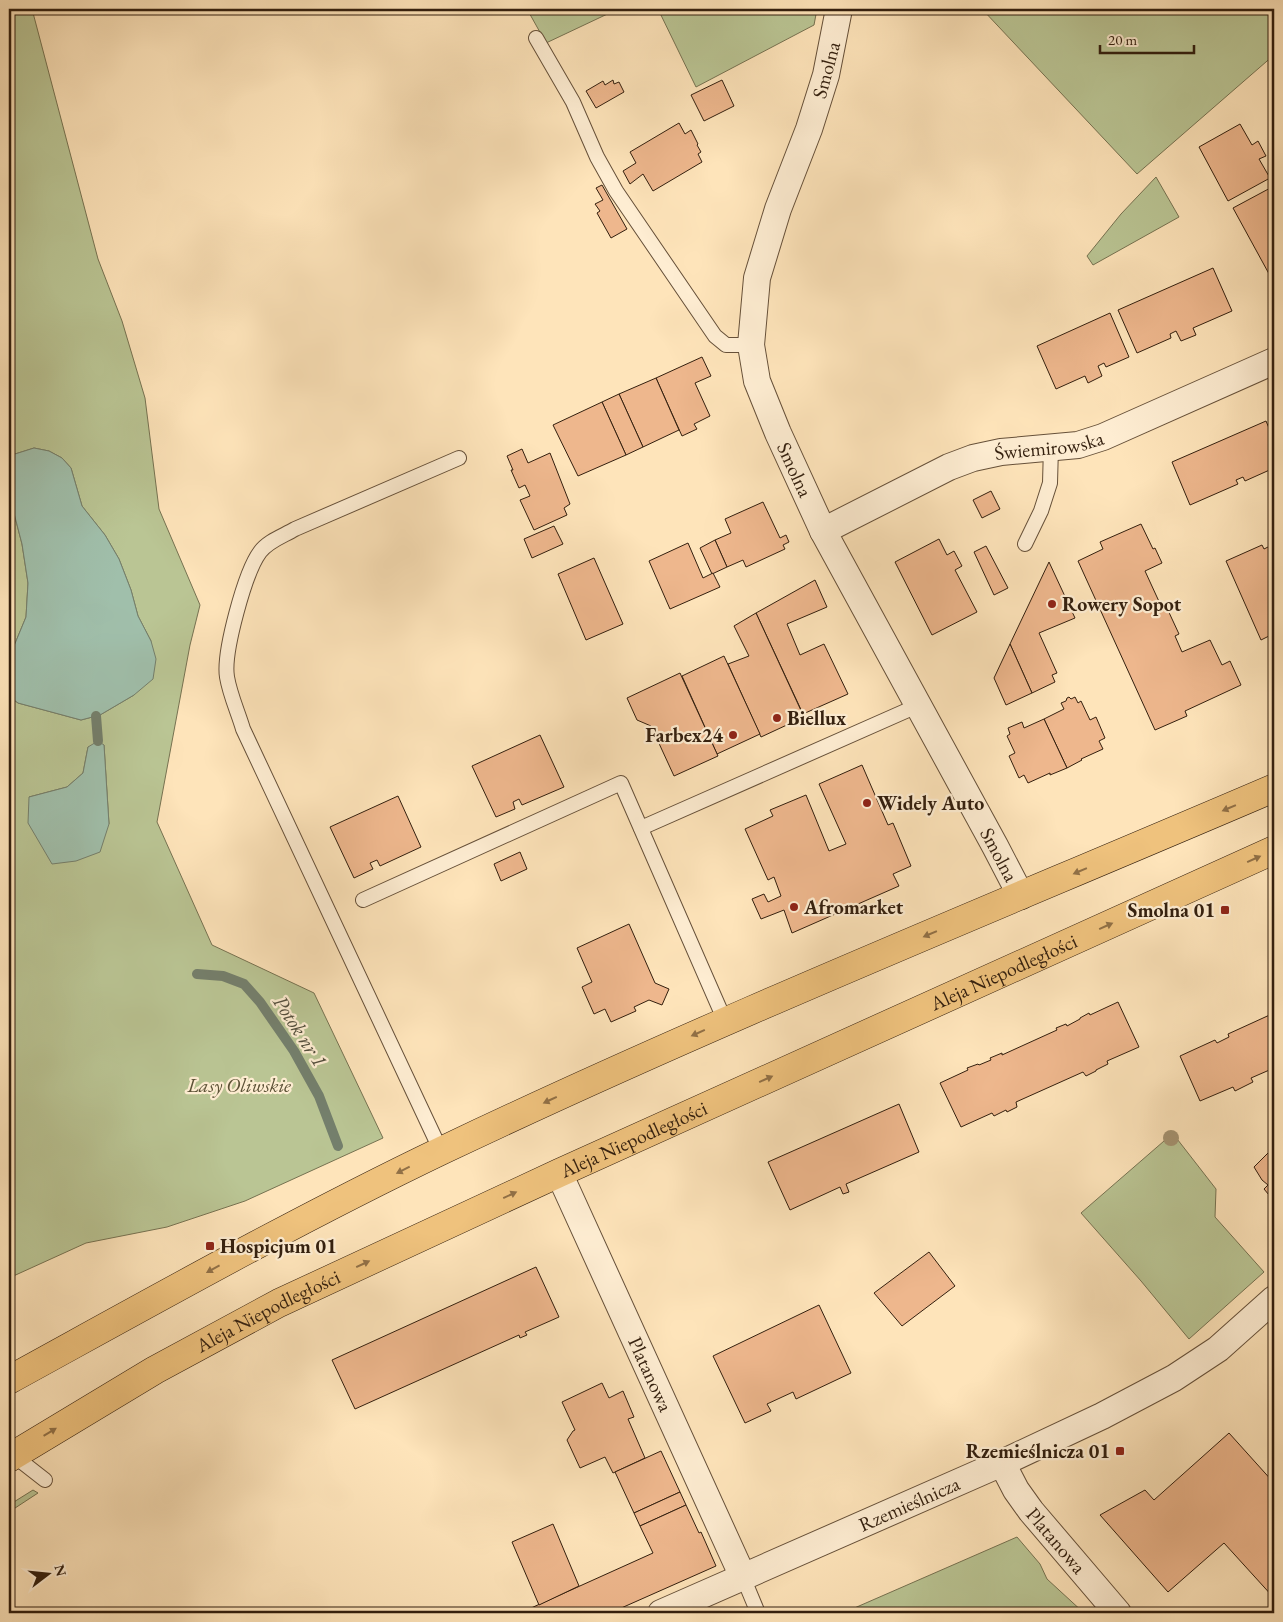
<svg xmlns="http://www.w3.org/2000/svg" width="1283" height="1622" viewBox="0 0 1283 1622" font-family="'EB Garamond',serif">
  <style>
    .green { fill: #bac594; stroke: #767251; fill-rule: evenodd }
    .water { fill: #a0bfab; stroke: #747f6c }
    .lines { fill: none; stroke-linecap: round; stroke-linejoin: round }
    .stream { stroke: #747f6c; stroke-width: 10 }
    .building { fill: #eeb78d; stroke: #331f0e }
    .lane-casing { stroke: #665039; stroke-width: 16 }
    .street-casing { stroke: #665039; stroke-width: 28 }
    .primary-casing { stroke: #331f0e; stroke-width: 29 }
    .lane { stroke: #feedd2; stroke-width: 14 }
    .street { stroke: #feedd2; stroke-width: 26 }
    .primary { stroke: #efc27d; stroke-width: 28 }
    .tree { fill: #a59371 }
    .oneway { fill: #917046 }
    .poi-dot { fill: #8f2418; stroke: #feedd2; stroke-width: 2 }
    .labels { text-anchor: middle; stroke-width: 4.5; stroke-linejoin: round; paint-order: stroke }
    .street-label { font-size: 20px; fill: #331f0e; stroke: #feedd2 }
    .poi-label { font-size: 20px; font-weight: bold; fill: #331f0e; stroke: #feedd2; text-anchor: start }
    .park-label { font-size: 20px; font-style: italic; fill: #5c5136; stroke: #feedd2 }
    .water-label { font-size: 21px; font-style: italic; fill: #544f3d; stroke: #feedd2 }
  </style>
  <rect width="100%" height="100%" fill="#fee4ba"/>
  <filter id="stains"><feTurbulence type="fractalNoise" baseFrequency=".004" numOctaves="4"/><feColorMatrix values="0 0 0 0 .2 0 0 0 0 .09 0 0 0 0 .02 0 0 0 .5 -.17"/></filter>
  <radialGradient id="worn" r=".72"><stop offset=".6" stop-color="#630" stop-opacity="0"/><stop offset="1" stop-color="#630" stop-opacity=".3"/></radialGradient>
  <g class="green">
    <path d="M 9,9 L 32,9 L 98,259 L 122,321 L 145,398 L 159,509 L 200,605 L 190,645 L 157,822 L 212,945 L 314,993 L 383,1138 L 245,1201 L 167,1227 L 86,1243 L 9,1278 L 9,696 L 18,703 L 81,720 L 100,715 L 134,695 L 151,641 L 138,616 L 131,590 L 119,559 L 105,535 L 82,506 L 71,468 L 62,458 L 49,451 L 34,448 L 15,454 L 9,459 L 9,227 L 11,226 L 12,196 L 9,194 ZM 104,745 L 109,824 L 29,797 L 67,787 L 83,773 L 88,747 Z"/>
    <path d="M 527,9 L 618,9 L 546,43 Z"/>
    <path d="M 658,9 L 817,9 L 814,25 L 696,87 Z"/>
    <path d="M 982,9 L 1274,9 L 1274,55 L 1137,174 Z"/>
    <path d="M 1156,177 L 1179,217 L 1093,265 L 1087,256 L 1121,214 Z"/>
    <path d="M 9,494 L 22,544 L 28,583 L 26,617 L 9,658 Z"/>
    <path d="M 1174,1135 L 1216,1189 L 1215,1217 L 1264,1272 L 1189,1339 L 1141,1281 L 1081,1213 L 1164,1141 Z"/>
    <path d="M 33,1490 L 38,1493 L 9,1512 L 9,1505 Z"/>
    <path d="M 1017,1537 L 1040,1564 L 1047,1579 L 1084,1613 L 843,1613 Z"/>
  </g>
  <g class="water">
    <path d="M 34,448 L 49,451 L 62,458 L 71,468 L 82,506 L 105,535 L 119,559 L 131,590 L 138,616 L 151,641 L 156,659 L 153,679 L 134,695 L 100,715 L 81,720 L 18,703 L 9,696 L 9,658 L 26,617 L 28,583 L 22,544 L 9,494 L 9,459 L 15,454 Z"/>
    <path d="M 98,741 L 104,745 L 109,824 L 100,852 L 76,861 L 52,864 L 28,823 L 29,797 L 67,787 L 83,773 L 88,747 Z"/>
  </g>
  <g class="lines">
    <g class="stream">
      <path d="M 96,716 L 98,741"/>
      <path d="M 197,974 L 223,976 L 244,984 L 260,1002 L 294,1051 L 319,1096 L 338,1146"/>
    </g>
  </g>
  <g class="building">
    <path d="M 613,80 L 614,84 L 619,82 L 624,92 L 596,108 L 586,91 L 603,81 L 605,85 Z"/>
    <path d="M 722,80 L 734,106 L 704,121 L 691,95 Z"/>
    <path d="M 679,123 L 685,134 L 691,130 L 698,144 L 697,145 L 701,152 L 698,154 L 702,162 L 653,191 L 643,174 L 630,184 L 623,171 L 636,163 L 630,152 Z"/>
    <path d="M 1240,124 L 1252,145 L 1258,141 L 1266,156 L 1259,159 L 1270,178 L 1228,201 L 1199,147 Z"/>
    <path d="M 602,185 L 627,229 L 611,238 L 597,213 L 600,211 L 595,204 L 603,200 L 596,188 Z"/>
    <path d="M 1274,186 L 1274,283 L 1233,208 Z"/>
    <path d="M 1213,268 L 1232,311 L 1193,328 L 1196,335 L 1181,341 L 1176,331 L 1170,334 L 1171,338 L 1137,353 L 1118,310 Z"/>
    <path d="M 1110,313 L 1129,357 L 1106,367 L 1104,363 L 1098,366 L 1102,376 L 1088,383 L 1085,376 L 1056,389 L 1037,346 Z"/>
    <path d="M 702,357 L 711,376 L 695,383 L 710,416 L 694,424 L 697,429 L 682,436 L 656,378 Z"/>
    <path d="M 656,378 L 679,430 L 643,447 L 619,394 Z"/>
    <path d="M 619,394 L 643,447 L 626,455 L 602,402 Z"/>
    <path d="M 602,402 L 626,455 L 578,476 L 553,425 Z"/>
    <path d="M 1266,421 L 1274,440 L 1274,468 L 1245,481 L 1243,477 L 1236,480 L 1238,484 L 1190,505 L 1172,462 Z"/>
    <path d="M 522,449 L 528,463 L 550,453 L 570,504 L 564,508 L 567,515 L 534,530 L 520,500 L 530,496 L 525,485 L 519,488 L 511,470 L 513,470 L 507,456 Z"/>
    <path d="M 991,491 L 1000,509 L 982,518 L 973,500 Z"/>
    <path d="M 763,502 L 780,538 L 786,535 L 789,542 L 783,545 L 785,549 L 746,567 L 743,560 L 727,567 L 715,540 L 731,533 L 725,519 Z"/>
    <path d="M 1141,524 L 1153,549 L 1155,548 L 1162,563 L 1145,571 L 1162,608 L 1166,606 L 1179,634 L 1175,636 L 1182,652 L 1210,640 L 1222,665 L 1230,661 L 1241,685 L 1185,711 L 1187,716 L 1155,730 L 1078,561 L 1103,549 L 1100,542 Z"/>
    <path d="M 554,526 L 563,544 L 532,558 L 524,539 Z"/>
    <path d="M 939,539 L 947,555 L 954,551 L 962,566 L 955,570 L 977,612 L 932,635 L 895,562 Z"/>
    <path d="M 715,540 L 727,567 L 712,574 L 700,548 Z"/>
    <path d="M 688,543 L 703,578 L 713,573 L 720,587 L 670,609 L 649,561 Z"/>
    <path d="M 1274,544 L 1274,642 L 1271,635 L 1261,640 L 1226,561 L 1262,545 L 1264,549 Z"/>
    <path d="M 986,546 L 1008,588 L 994,595 L 974,552 Z"/>
    <path d="M 594,558 L 623,624 L 586,640 L 558,574 Z"/>
    <path d="M 1049,562 L 1075,618 L 1039,633 L 1057,673 L 1052,675 L 1055,682 L 1032,693 L 1010,644 Z"/>
    <path d="M 815,580 L 827,607 L 787,624 L 800,655 L 824,644 L 848,694 L 803,714 L 756,613 Z"/>
    <path d="M 756,613 L 804,717 L 761,737 L 728,664 L 749,656 L 734,626 Z"/>
    <path d="M 1010,644 L 1032,693 L 1006,705 L 994,678 Z"/>
    <path d="M 724,656 L 760,734 L 717,754 L 682,676 Z"/>
    <path d="M 680,673 L 718,756 L 674,776 L 651,726 L 637,720 L 627,698 Z"/>
    <path d="M 1069,697 L 1071,699 L 1075,697 L 1078,703 L 1081,701 L 1090,720 L 1096,717 L 1105,738 L 1099,741 L 1103,749 L 1081,759 L 1082,760 L 1067,768 L 1044,719 L 1064,709 L 1061,703 L 1066,701 L 1067,698 Z"/>
    <path d="M 1044,719 L 1067,768 L 1050,775 L 1050,773 L 1028,783 L 1024,775 L 1019,778 L 1009,756 L 1015,753 L 1007,736 L 1010,734 L 1008,728 L 1022,722 L 1024,728 Z"/>
    <path d="M 540,735 L 564,787 L 522,805 L 519,799 L 513,802 L 515,809 L 496,817 L 472,766 Z"/>
    <path d="M 862,765 L 888,825 L 893,823 L 911,866 L 893,874 L 899,886 L 792,933 L 784,910 L 761,919 L 752,899 L 764,894 L 768,902 L 781,896 L 774,877 L 768,880 L 745,829 L 773,816 L 770,810 L 806,795 L 829,851 L 846,844 L 819,784 Z"/>
    <path d="M 398,796 L 421,847 L 380,866 L 377,860 L 370,863 L 373,869 L 354,878 L 330,827 Z"/>
    <path d="M 520,852 L 527,869 L 501,881 L 494,864 Z"/>
    <path d="M 629,924 L 655,983 L 669,989 L 662,1005 L 649,1000 L 634,1007 L 636,1011 L 611,1022 L 605,1009 L 594,1014 L 582,987 L 592,982 L 577,948 Z"/>
    <path d="M 1118,1002 L 1139,1047 L 1107,1061 L 1108,1064 L 1096,1070 L 1096,1071 L 1086,1076 L 1083,1072 L 1016,1102 L 1017,1107 L 1007,1112 L 1006,1110 L 994,1116 L 992,1113 L 961,1127 L 940,1083 L 968,1070 L 967,1068 L 978,1064 L 979,1065 L 991,1060 L 990,1058 L 1002,1053 L 1002,1055 L 1057,1030 L 1056,1028 L 1066,1024 L 1067,1026 L 1080,1019 L 1080,1018 L 1089,1013 L 1090,1015 Z"/>
    <path d="M 1274,1013 L 1274,1068 L 1251,1078 L 1253,1082 L 1235,1091 L 1233,1087 L 1200,1101 L 1180,1056 L 1215,1040 L 1217,1043 L 1229,1037 L 1228,1034 Z"/>
    <path d="M 899,1104 L 919,1152 L 846,1184 L 849,1192 L 843,1194 L 840,1187 L 790,1210 L 768,1162 Z"/>
    <path d="M 1274,1147 L 1274,1201 L 1264,1189 L 1268,1185 L 1262,1180 L 1254,1167 Z"/>
    <path d="M 929,1252 L 955,1286 L 902,1326 L 874,1293 Z"/>
    <path d="M 536,1267 L 559,1317 L 525,1332 L 527,1335 L 520,1338 L 519,1335 L 355,1409 L 332,1360 Z"/>
    <path d="M 819,1305 L 851,1373 L 796,1399 L 793,1392 L 767,1404 L 771,1411 L 745,1423 L 713,1356 Z"/>
    <path d="M 602,1383 L 609,1398 L 623,1391 L 634,1417 L 628,1419 L 645,1458 L 613,1473 L 605,1457 L 580,1468 L 567,1440 L 573,1431 L 575,1430 L 562,1402 Z"/>
    <path d="M 1229,1433 L 1274,1483 L 1274,1598 L 1224,1543 L 1168,1592 L 1100,1515 L 1145,1490 L 1154,1500 Z"/>
    <path d="M 661,1451 L 680,1492 L 634,1513 L 615,1472 Z"/>
    <path d="M 680,1492 L 686,1505 L 640,1526 L 634,1513 Z"/>
    <path d="M 686,1505 L 699,1533 L 701,1532 L 716,1566 L 610,1613 L 520,1613 L 653,1553 L 640,1526 Z"/>
    <path d="M 553,1524 L 579,1586 L 539,1605 L 512,1542 Z"/>
  </g>
  <g class="lines">
    <g class="lane-casing">
      <g id="lane">
        <path d="M 536,38 L 573,102 L 597,157 L 616,191 L 715,336 L 726,345 L 751,345"/>
        <path d="M 1025,544 L 1041,511 L 1050,483 L 1051,447"/>
        <path d="M 641,828 L 917,706"/>
        <path d="M 363,900 L 621,783 L 725,1021"/>
        <path d="M 441,1151 L 243,729 C 238,712 230,695 227,677 C 223,653 245,572 260,552 C 268,541 283,536 295,529 L 459,458"/>
        <path d="M 13,1455 L 45,1480"/>
        <path d="M 743,1577 L 758,1613"/>
      </g>
    </g>
    <g class="street-casing">
      <g id="street">
        <path id="s1" d="M 839,9 L 826,75 L 809,129 L 778,209 L 757,278 L 751,345 L 757,381 L 778,433 L 823,531 L 995,846 L 1021,896"/>
        <path id="s2" d="M 823,531 L 949,467 L 973,458 L 1001,452 L 1078,445 L 1103,437 L 1274,361"/>
        <path id="s3" d="M 559,1173 L 743,1577"/>
        <path id="s4" d="M 1002,1463 L 1016,1490 L 1031,1511 L 1118,1613"/>
        <path id="s5" d="M 661,1613 L 1002,1463 L 1102,1416 L 1174,1378 L 1218,1349 L 1274,1299"/>
      </g>
    </g>
    <g class="primary-casing">
      <g id="primary">
        <path d="M 9,1380 C 153,1301 295,1221 443,1150 C 716,1020 996,907 1274,788"/>
        <path id="s6" d="M 9,1458 L 155,1370 L 279,1303 L 559,1173 L 1274,850"/>
      </g>
    </g>
    <use href="#lane" class="lane"/>
    <use href="#street" class="street"/>
    <use href="#primary" class="primary"/>
  </g>
  <circle class="tree" cx="1171" cy="1138" r="8"/>
  <defs><path id="oneway-solid" d="M-6-.8H1V-3.2L6.5 0L1 3.2V.8H-6Z" transform="scale(1.25)"/></defs>
  <g class="oneway">
    <use href="#oneway-solid" transform="translate(1229 808) rotate(157)"/>
    <use href="#oneway-solid" transform="translate(1254 859) rotate(-24)"/>
    <use href="#oneway-solid" transform="translate(1080 871) rotate(157)"/>
    <use href="#oneway-solid" transform="translate(1106 926) rotate(-24)"/>
    <use href="#oneway-solid" transform="translate(930 934) rotate(157)"/>
    <use href="#oneway-solid" transform="translate(698 1033) rotate(156)"/>
    <use href="#oneway-solid" transform="translate(766 1079) rotate(-24)"/>
    <use href="#oneway-solid" transform="translate(550 1100) rotate(155)"/>
    <use href="#oneway-solid" transform="translate(403 1170) rotate(153)"/>
    <use href="#oneway-solid" transform="translate(510 1195) rotate(-25)"/>
    <use href="#oneway-solid" transform="translate(363 1264) rotate(-25)"/>
    <use href="#oneway-solid" transform="translate(213 1269) rotate(151)"/>
    <use href="#oneway-solid" transform="translate(50 1432) rotate(-31)"/>
  </g>
  <g class="poi-dot">
    <circle cx="1052" cy="604" r="5"/>
    <circle cx="777" cy="718" r="5"/>
    <circle cx="733" cy="735" r="5"/>
    <circle cx="867" cy="803" r="5"/>
    <circle cx="794" cy="907" r="5"/>
    <rect x="1220" y="905" width="10" height="10" rx="2.5"/>
    <rect x="205" y="1241" width="10" height="10" rx="2.5"/>
    <rect x="1115" y="1446" width="10" height="10" rx="2.5"/>
  </g>
  <g class="labels">
    <g class="street-label">
      <text transform="translate(826 70) rotate(-75)" y="7">Smolna</text>
      <text dy="7" stroke="none"><textPath href="#s2" startOffset="244">Świemirowska</textPath></text>
      <text dy="7" stroke="none"><textPath href="#s1" startOffset="482">Smolna</textPath></text>
      <text dy="7" stroke="none"><textPath href="#s1" startOffset="918">Smolna</textPath></text>
      <text dy="7" stroke="none"><textPath href="#s6" startOffset="1108">Aleja Niepodległości</textPath></text>
      <text dy="7" stroke="none"><textPath href="#s6" startOffset="702">Aleja Niepodległości</textPath></text>
      <text dy="7" stroke="none"><textPath href="#s6" startOffset="298">Aleja Niepodległości</textPath></text>
      <text dy="7" stroke="none"><textPath href="#s3" startOffset="221">Platanowa</textPath></text>
      <text dy="7" stroke="none"><textPath href="#s5" startOffset="271">Rzemieślnicza</textPath></text>
      <text dy="7" stroke="none"><textPath href="#s4" startOffset="95">Platanowa</textPath></text>
    </g>
    <g class="poi-label">
      <text x="1062" y="611">Rowery Sopot</text>
      <text x="787" y="725">Biellux</text>
      <text x="723" y="742" text-anchor="end">Farbex24</text>
      <text x="877" y="810">Widely Auto</text>
      <text x="804" y="914">Afromarket</text>
      <text x="1215" y="917" text-anchor="end">Smolna 01</text>
      <text x="220" y="1253">Hospicjum 01</text>
      <text x="1110" y="1458" text-anchor="end">Rzemieślnicza 01</text>
    </g>
    <g class="park-label">
      <text x="239" y="1092">Lasy Oliwskie</text>
    </g>
    <g class="water-label">
      <text transform="translate(300 1031) rotate(57)" y="7">Potok nr 1</text>
    </g>
  </g>
  <rect width="1283" height="1622" fill="none" stroke="#fee4ba" stroke-width="30"/>
  <rect x="10" y="10" width="1263" height="1602" fill="none" stroke="#331f0e" stroke-width="2.5"/>
  <rect x="15" y="15" width="1253" height="1592" fill="none" stroke="#331f0e"/>
  <g transform="translate(48 1574) rotate(74)" stroke="#feedd2" stroke-width="4" paint-order="stroke">
  <path d="M0-4L9 19L0 12L-9 19Z" fill="#331f0e"/>
  <text y="-8" font-size="14" font-weight="bold" text-anchor="middle" fill="#331f0e">N</text>
  </g>
  <path d="M1100 45v8h94v-8" fill="none" stroke="#331f0e" stroke-width="2.5"/>
  <text x="1108" y="45" font-size="15" fill="#331f0e" stroke="#feedd2" stroke-width="4" paint-order="stroke">20 m</text>
  <rect width="100%" height="100%" filter="url(#stains)"/>
  <rect width="100%" height="100%" fill="url(#worn)"/>
</svg>
